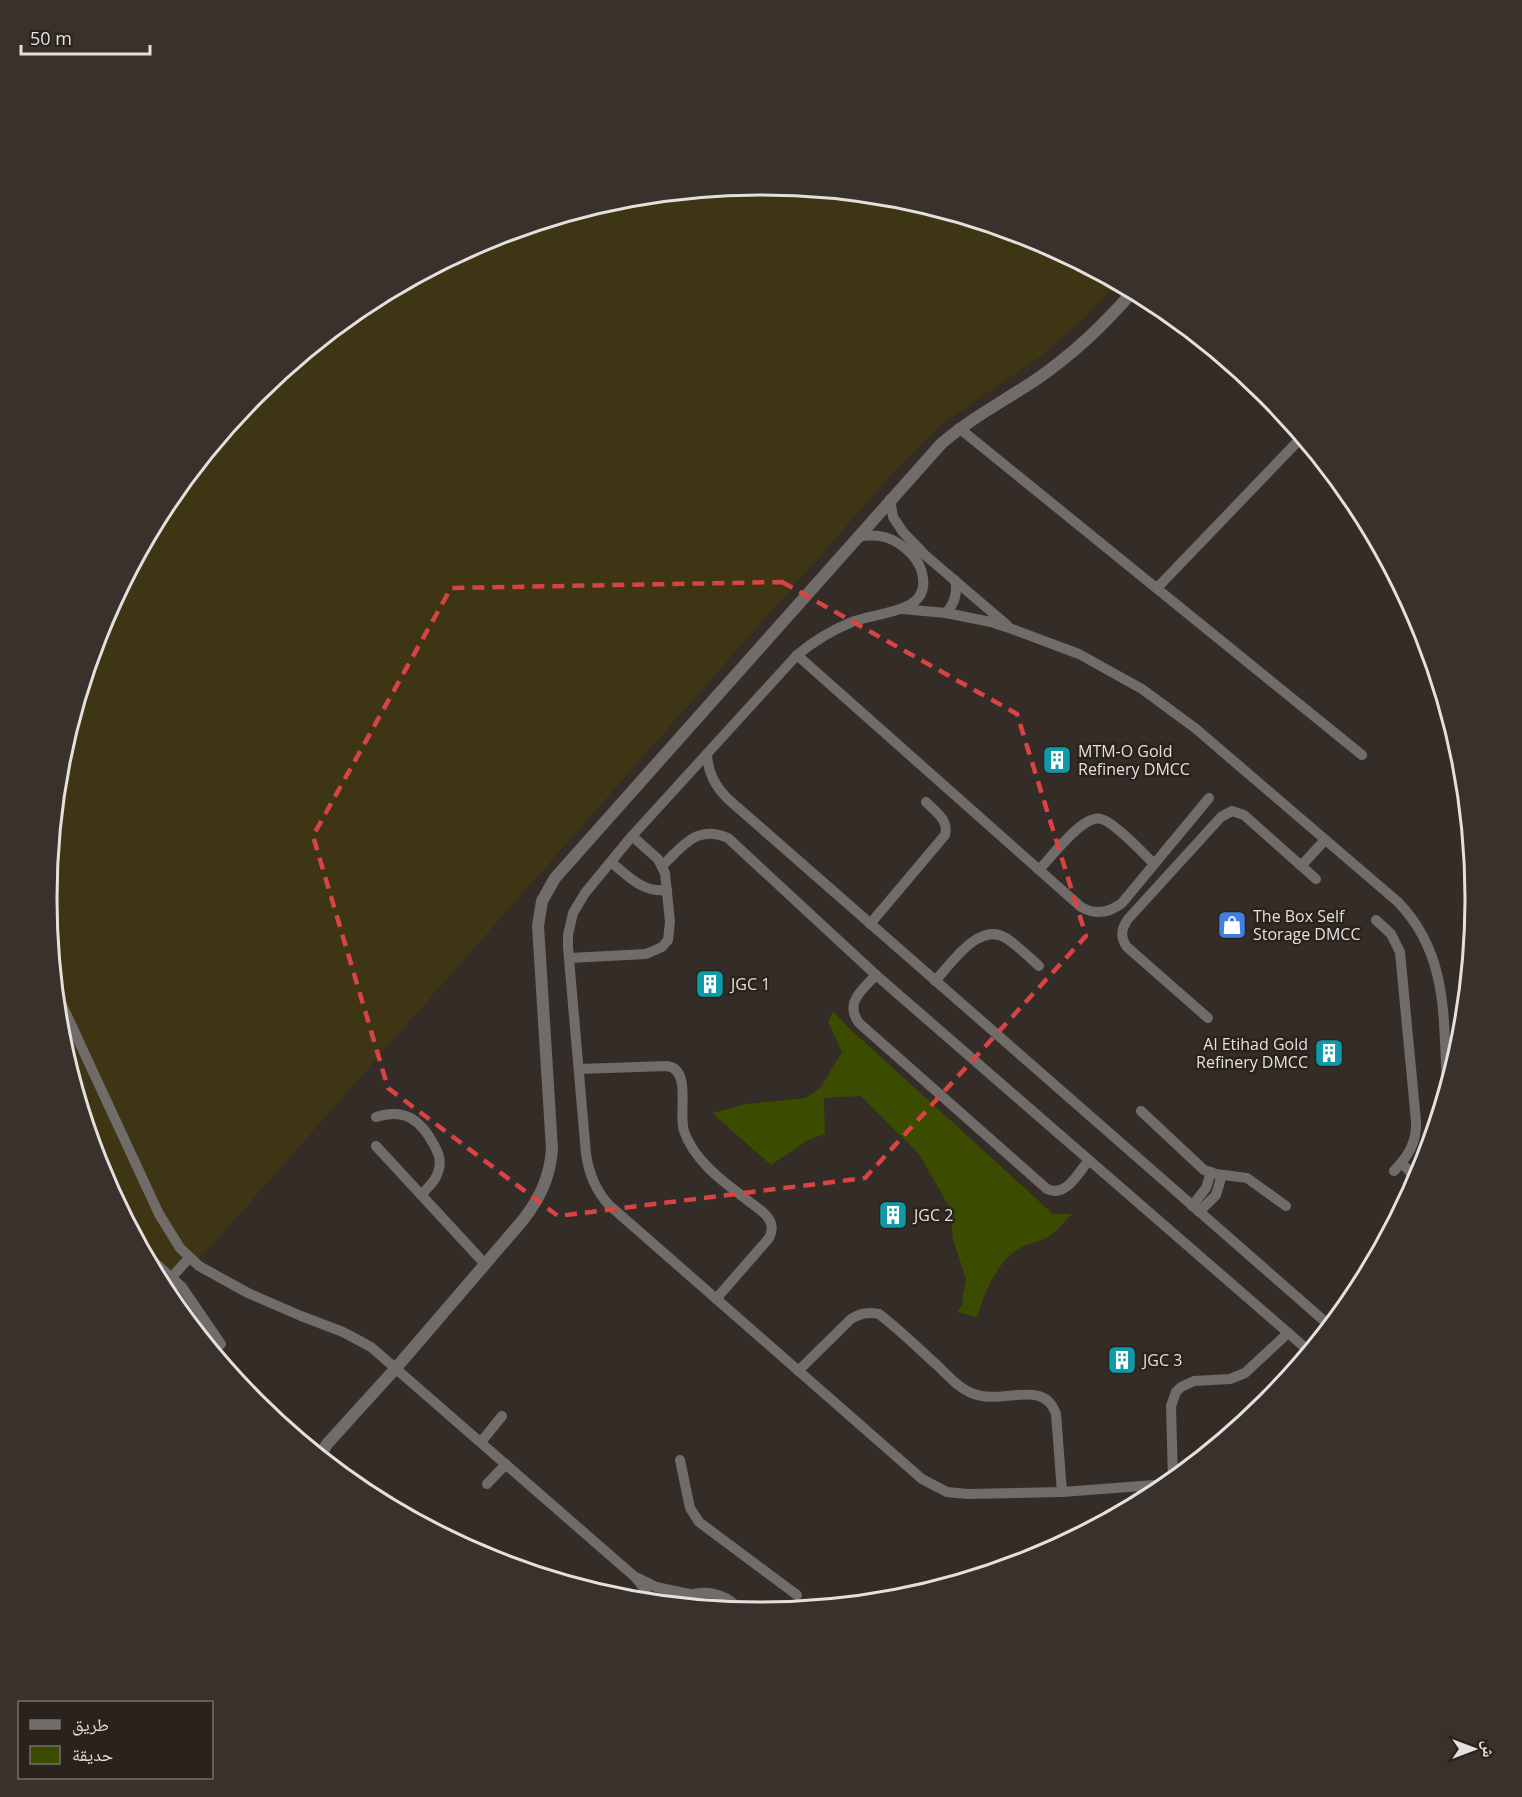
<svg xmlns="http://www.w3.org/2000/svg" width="1522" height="1797" viewBox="0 0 1522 1797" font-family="'Open Sans','Noto Naskh Arabic',sans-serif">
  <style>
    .green { fill: #3b4c01 }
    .sand { fill: #3e3515 }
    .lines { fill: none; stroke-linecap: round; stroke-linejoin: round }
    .service { stroke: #706c69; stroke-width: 10 }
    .minor { stroke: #706c69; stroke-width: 12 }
    .marked { fill: none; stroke: #d84443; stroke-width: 4.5; stroke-dasharray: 12 8; stroke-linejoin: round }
    .labels { text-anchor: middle; stroke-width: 5; stroke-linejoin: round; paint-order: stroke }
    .poi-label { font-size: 16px; fill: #e6e0dd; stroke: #2a231d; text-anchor: start }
    .rim { fill: none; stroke: #e6e0dd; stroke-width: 3 }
  </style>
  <rect width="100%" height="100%" fill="#342c27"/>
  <path class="green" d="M 833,1011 L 848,1027 L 1053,1214 L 1072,1214 C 1065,1221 1057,1231 1048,1237 C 1040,1242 1028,1243 1018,1249 C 995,1265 985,1292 977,1317 L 957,1312 L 963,1304 L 962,1298 L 966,1279 L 953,1239 L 950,1208 L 919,1154 L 861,1096 L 824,1098 L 825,1134 L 808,1140 L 771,1165 L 712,1113 L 746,1104 L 806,1098 L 821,1087 L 842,1052 L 828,1022 Z"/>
  <path class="sand" d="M 761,184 L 901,198 L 1035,239 L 1118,283 L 1085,317 L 1043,355 L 946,421 L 902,463 L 216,1241 L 164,1291 L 101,1172 L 60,1038 L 47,898 L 60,759 L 101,625 L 167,501 L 256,393 L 364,304 L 488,238 L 622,198 Z"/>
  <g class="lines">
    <g class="service">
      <path d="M 959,428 L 1362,755"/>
      <path d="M 890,499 L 893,517 L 903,532 L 925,555 L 1007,625"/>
      <path d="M 857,537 C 874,534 887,535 901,545 C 912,553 922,565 923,579 C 928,614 875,612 852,622 C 832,630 814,641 797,655 L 632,836 L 585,893 L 573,913 L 568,935 L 568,947 L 586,1154 C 589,1174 595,1190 609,1205 L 922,1479 L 947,1492 L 967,1494 L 1062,1492 L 1168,1484"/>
      <path d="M 1157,588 L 1302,437"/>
      <path d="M 902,609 L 946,613 L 991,622 L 1012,629 L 1079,654 L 1142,689 L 1195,728 L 1398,902 C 1449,955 1443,1018 1447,1087"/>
      <path d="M 946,613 C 955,603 958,593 955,580"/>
      <path d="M 797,655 L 1081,907 C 1095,915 1109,913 1122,903 L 1209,798"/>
      <path d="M 707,754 C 708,773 715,786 728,799 L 1330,1326"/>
      <path d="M 611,862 C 629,877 643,893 667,890"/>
      <path d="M 662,866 C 683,846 697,824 728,838 L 876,975 L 1309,1351"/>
      <path d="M 1301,866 L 1325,840"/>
      <path d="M 1039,870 C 1051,857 1084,813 1101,819 C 1114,822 1143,853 1154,864"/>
      <path d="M 1376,920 L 1391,934 L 1400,952 L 1416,1121 C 1417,1143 1408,1156 1394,1171"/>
      <path d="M 870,924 L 945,835 C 949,820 936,812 926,802"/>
      <path d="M 570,958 L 646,954 L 662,947 L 668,940 L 670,922 L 665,873 L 658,859 L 632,836"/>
      <path d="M 876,975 C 862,990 844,1003 859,1023 L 1047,1189 C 1066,1198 1078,1173 1089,1160"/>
      <path d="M 935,981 C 951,964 979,921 1006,938 C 1018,946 1029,957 1039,966"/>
      <path d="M 56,992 L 159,1214 L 180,1248 L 199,1266 L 248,1293 L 301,1316 L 343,1332 L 371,1347 L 635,1577 L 643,1587 L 652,1602"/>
      <path d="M 1208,1018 L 1127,947 C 1120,937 1121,929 1128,919 L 1221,817 L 1232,811 L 1244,815 L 1316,879"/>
      <path d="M 579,1069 L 667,1066 C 692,1069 678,1113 684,1131 C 696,1167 736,1190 764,1213 C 772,1221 774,1228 769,1238 L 716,1299"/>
      <path d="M 1141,1111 L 1204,1170 L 1216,1174 L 1247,1178 L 1286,1206"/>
      <path d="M 376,1117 C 405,1108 421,1120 434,1145 C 439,1154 442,1162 438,1172 C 436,1181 427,1188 421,1195"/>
      <path d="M 376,1146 L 485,1264"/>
      <path d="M 95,1154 L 112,1193"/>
      <path d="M 1402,1163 L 1417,1180"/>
      <path d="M 1192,1206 L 1206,1188 L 1211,1172"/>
      <path d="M 1199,1212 L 1216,1195 L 1222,1175"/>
      <path d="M 144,1253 L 182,1287 L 221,1344"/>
      <path d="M 172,1277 L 189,1258"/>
      <path d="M 798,1371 L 851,1319 C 861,1313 867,1312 879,1314 C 900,1330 919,1349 938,1366 C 949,1377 960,1389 974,1394 C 1003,1405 1044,1378 1056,1414 L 1062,1492"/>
      <path d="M 481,1442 L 502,1416"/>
      <path d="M 680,1460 L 690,1508 L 699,1522 L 797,1595"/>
      <path d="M 1173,1480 L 1171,1406 L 1176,1392 L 1181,1387 L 1194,1381 L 1230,1379 L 1245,1373 L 1288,1333"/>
      <path d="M 487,1484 L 506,1464"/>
      <path d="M 638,1578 L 656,1587 L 689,1594"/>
      <path d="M 673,1604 C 695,1587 723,1589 741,1611"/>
    </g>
    <path class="minor" d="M 320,1456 L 327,1444 L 396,1368 L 523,1220 C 540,1198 550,1177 552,1149 L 538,926 L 542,901 L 555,878 L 941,444 C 971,418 1004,401 1037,379 C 1073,354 1105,324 1133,291"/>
  </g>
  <path class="marked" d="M 782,582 L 1017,714 L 1086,936 L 865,1178 L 558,1216 L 388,1088 L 313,836 L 451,588 Z"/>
  <defs>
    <g id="building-square" transform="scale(1.5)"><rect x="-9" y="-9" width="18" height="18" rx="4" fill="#0f9aa8" stroke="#2a231d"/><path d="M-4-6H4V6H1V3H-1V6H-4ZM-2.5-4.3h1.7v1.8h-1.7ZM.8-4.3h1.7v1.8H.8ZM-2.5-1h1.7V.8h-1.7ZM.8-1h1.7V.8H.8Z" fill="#fff"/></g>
    <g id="shop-square" transform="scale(1.5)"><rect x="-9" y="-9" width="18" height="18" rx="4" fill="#3f7fe0" stroke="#2a231d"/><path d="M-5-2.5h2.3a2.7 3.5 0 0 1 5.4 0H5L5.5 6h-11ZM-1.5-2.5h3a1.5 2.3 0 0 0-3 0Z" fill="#fff"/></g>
  </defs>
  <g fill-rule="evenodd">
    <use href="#building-square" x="1057" y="760"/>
    <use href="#shop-square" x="1232" y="925"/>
    <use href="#building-square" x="710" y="984"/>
    <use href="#building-square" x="1329" y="1053"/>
    <use href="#building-square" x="893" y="1215"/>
    <use href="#building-square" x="1122" y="1360"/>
  </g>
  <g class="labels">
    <g class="poi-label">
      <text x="1078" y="757">MTM-O Gold<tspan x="1078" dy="18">Refinery DMCC</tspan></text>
      <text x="1253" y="922">The Box Self<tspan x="1253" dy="18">Storage DMCC</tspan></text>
      <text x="731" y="990">JGC 1</text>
      <text x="1308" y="1050" text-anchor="end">Al Etihad Gold<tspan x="1308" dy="18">Refinery DMCC</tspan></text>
      <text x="914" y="1221">JGC 2</text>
      <text x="1143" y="1366">JGC 3</text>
    </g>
  </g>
  <path d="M0 0H1522V1797H0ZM760 195H762A703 703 0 0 1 1465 898V899A703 703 0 0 1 762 1602H760A703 703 0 0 1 57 899V898A703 703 0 0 1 760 195Z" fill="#39322c" fill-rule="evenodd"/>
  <path class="rim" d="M760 195H762A703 703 0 0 1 1465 898V899A703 703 0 0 1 762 1602H760A703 703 0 0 1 57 899V898A703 703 0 0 1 760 195Z"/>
  <rect x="18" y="1701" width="195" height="78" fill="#2a231d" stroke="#756f6a" stroke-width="1.5"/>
  <rect x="30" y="1720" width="30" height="9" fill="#706c69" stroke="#756f6a" stroke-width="1.5"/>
  <text x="72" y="1731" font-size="18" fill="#e6e0dd">طريق</text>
  <rect x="30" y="1746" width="30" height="18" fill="#3b4c01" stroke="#756f6a" stroke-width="1.5"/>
  <text x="72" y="1761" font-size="18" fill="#e6e0dd">حديقة</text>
  <g transform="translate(1474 1749) rotate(90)" stroke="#2a231d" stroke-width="4.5" paint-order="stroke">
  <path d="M0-4.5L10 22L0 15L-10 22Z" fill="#e6e0dd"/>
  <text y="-9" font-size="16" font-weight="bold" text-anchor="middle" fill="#e6e0dd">ش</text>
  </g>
  <path d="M21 45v9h129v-9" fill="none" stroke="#e6e0dd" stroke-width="3"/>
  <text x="30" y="45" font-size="18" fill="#e6e0dd" stroke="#2a231d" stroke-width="4.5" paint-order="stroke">50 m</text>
</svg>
